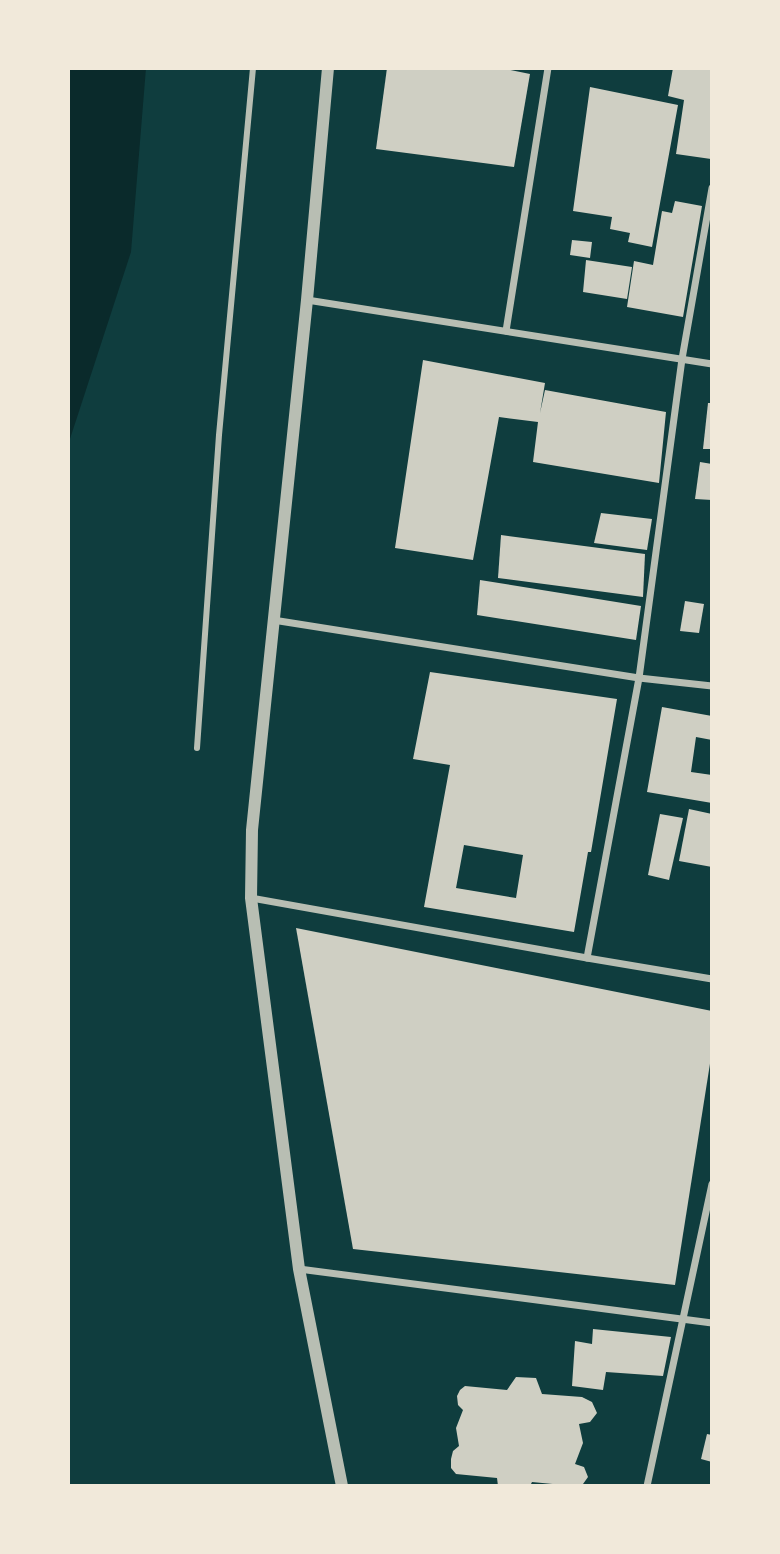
<svg xmlns="http://www.w3.org/2000/svg" width="780" height="1554" viewBox="0 0 780 1554" font-family="'Sofia Sans Condensed',sans-serif">
  <style>
    .water { fill: #0a2a2b }
    .building { fill: #cfcfc3; fill-rule: evenodd }
    .lines { fill: none; stroke-linecap: round; stroke-linejoin: round }
    .pedestrian { stroke: #b8beb3; stroke-width: 6 }
    .minor { stroke: #b8beb3; stroke-width: 7 }
    .tertiary { stroke: #b8beb3; stroke-width: 12 }
  </style>
  <rect width="100%" height="100%" fill="#0f3d3e"/>
  <path class="water" d="M 68,68 L 146,68 L 131,252 L 68,445 Z"/>
  <g class="building">
    <path d="M 387,68 L 500,68 L 530,74 L 514,167 L 376,149 Z"/>
    <path d="M 673,68 L 701,68 L 712,70 L 711,159 L 676,154 L 684,100 L 668,96 Z"/>
    <path d="M 590,87 L 678,105 L 652,247 L 628,242 L 630,233 L 610,229 L 612,217 L 573,211 Z"/>
    <path d="M 675,201 L 702,206 L 683,317 L 627,307 L 634,261 L 653,265 L 662,211 L 672,213 Z"/>
    <path d="M 572,240 L 592,242 L 590,258 L 570,255 Z"/>
    <path d="M 586,260 L 632,267 L 627,299 L 583,292 Z"/>
    <path d="M 423,360 L 545,383 L 540,413 L 545,390 L 666,412 L 659,483 L 533,462 L 538,422 L 499,417 L 473,560 L 395,548 Z"/>
    <path d="M 708,403 L 712,403 L 712,449 L 703,449 Z"/>
    <path d="M 700,462 L 712,464 L 712,500 L 695,499 Z"/>
    <path d="M 601,513 L 652,519 L 647,550 L 594,543 Z"/>
    <path d="M 501,535 L 645,554 L 643,597 L 498,578 Z"/>
    <path d="M 480,580 L 641,606 L 636,640 L 477,615 Z"/>
    <path d="M 685,601 L 704,604 L 699,633 L 680,631 Z"/>
    <path d="M 430,672 L 617,699 L 591,852 L 588,852 L 574,932 L 424,907 L 450,765 L 413,759 ZM 464,845 L 523,855 L 516,898 L 456,888 Z"/>
    <path d="M 662,707 L 712,716 L 712,740 L 696,737 L 691,772 L 712,775 L 712,803 L 647,792 Z"/>
    <path d="M 689,809 L 712,814 L 712,867 L 679,861 Z"/>
    <path d="M 660,814 L 683,818 L 669,880 L 648,875 Z"/>
    <path d="M 296,928 L 712,1011 L 712,1051 L 675,1285 L 353,1249 Z"/>
    <path d="M 593,1329 L 671,1337 L 663,1376 L 606,1372 L 603,1390 L 572,1386 L 575,1341 L 592,1344 Z"/>
    <path d="M 516,1377 L 536,1378 L 542,1394 L 582,1397 L 592,1402 L 597,1413 L 590,1422 L 579,1424 L 583,1443 L 575,1464 L 584,1467 L 588,1477 L 583,1484 L 573,1486 L 532,1482 L 530,1486 L 498,1486 L 497,1478 L 456,1474 L 451,1468 L 451,1459 L 453,1451 L 459,1446 L 456,1428 L 463,1410 L 458,1405 L 457,1396 L 460,1390 L 465,1386 L 507,1390 Z"/>
    <path d="M 707,1434 L 712,1435 L 712,1462 L 701,1459 Z"/>
  </g>
  <g class="lines">
    <path class="pedestrian" d="M 197,748 L 219,435 L 253,68"/>
    <g class="minor">
      <path d="M 307,300 L 712,364"/>
      <path d="M 506,331 L 548,68"/>
      <path d="M 273,620 L 639,678 L 712,686"/>
      <path d="M 251,898 L 587,958 L 712,979"/>
      <path d="M 587,958 L 639,678 L 682,359 L 712,188"/>
      <path d="M 299,1269 L 712,1323"/>
      <path d="M 647,1486 L 712,1184"/>
    </g>
    <path class="tertiary" d="M 328,68 L 307,300 L 252,830 L 251,898 L 299,1269 L 342,1486"/>
  </g>
  <rect width="780" height="1554" fill="none" stroke="#f1e9da" stroke-width="140"/>
</svg>
